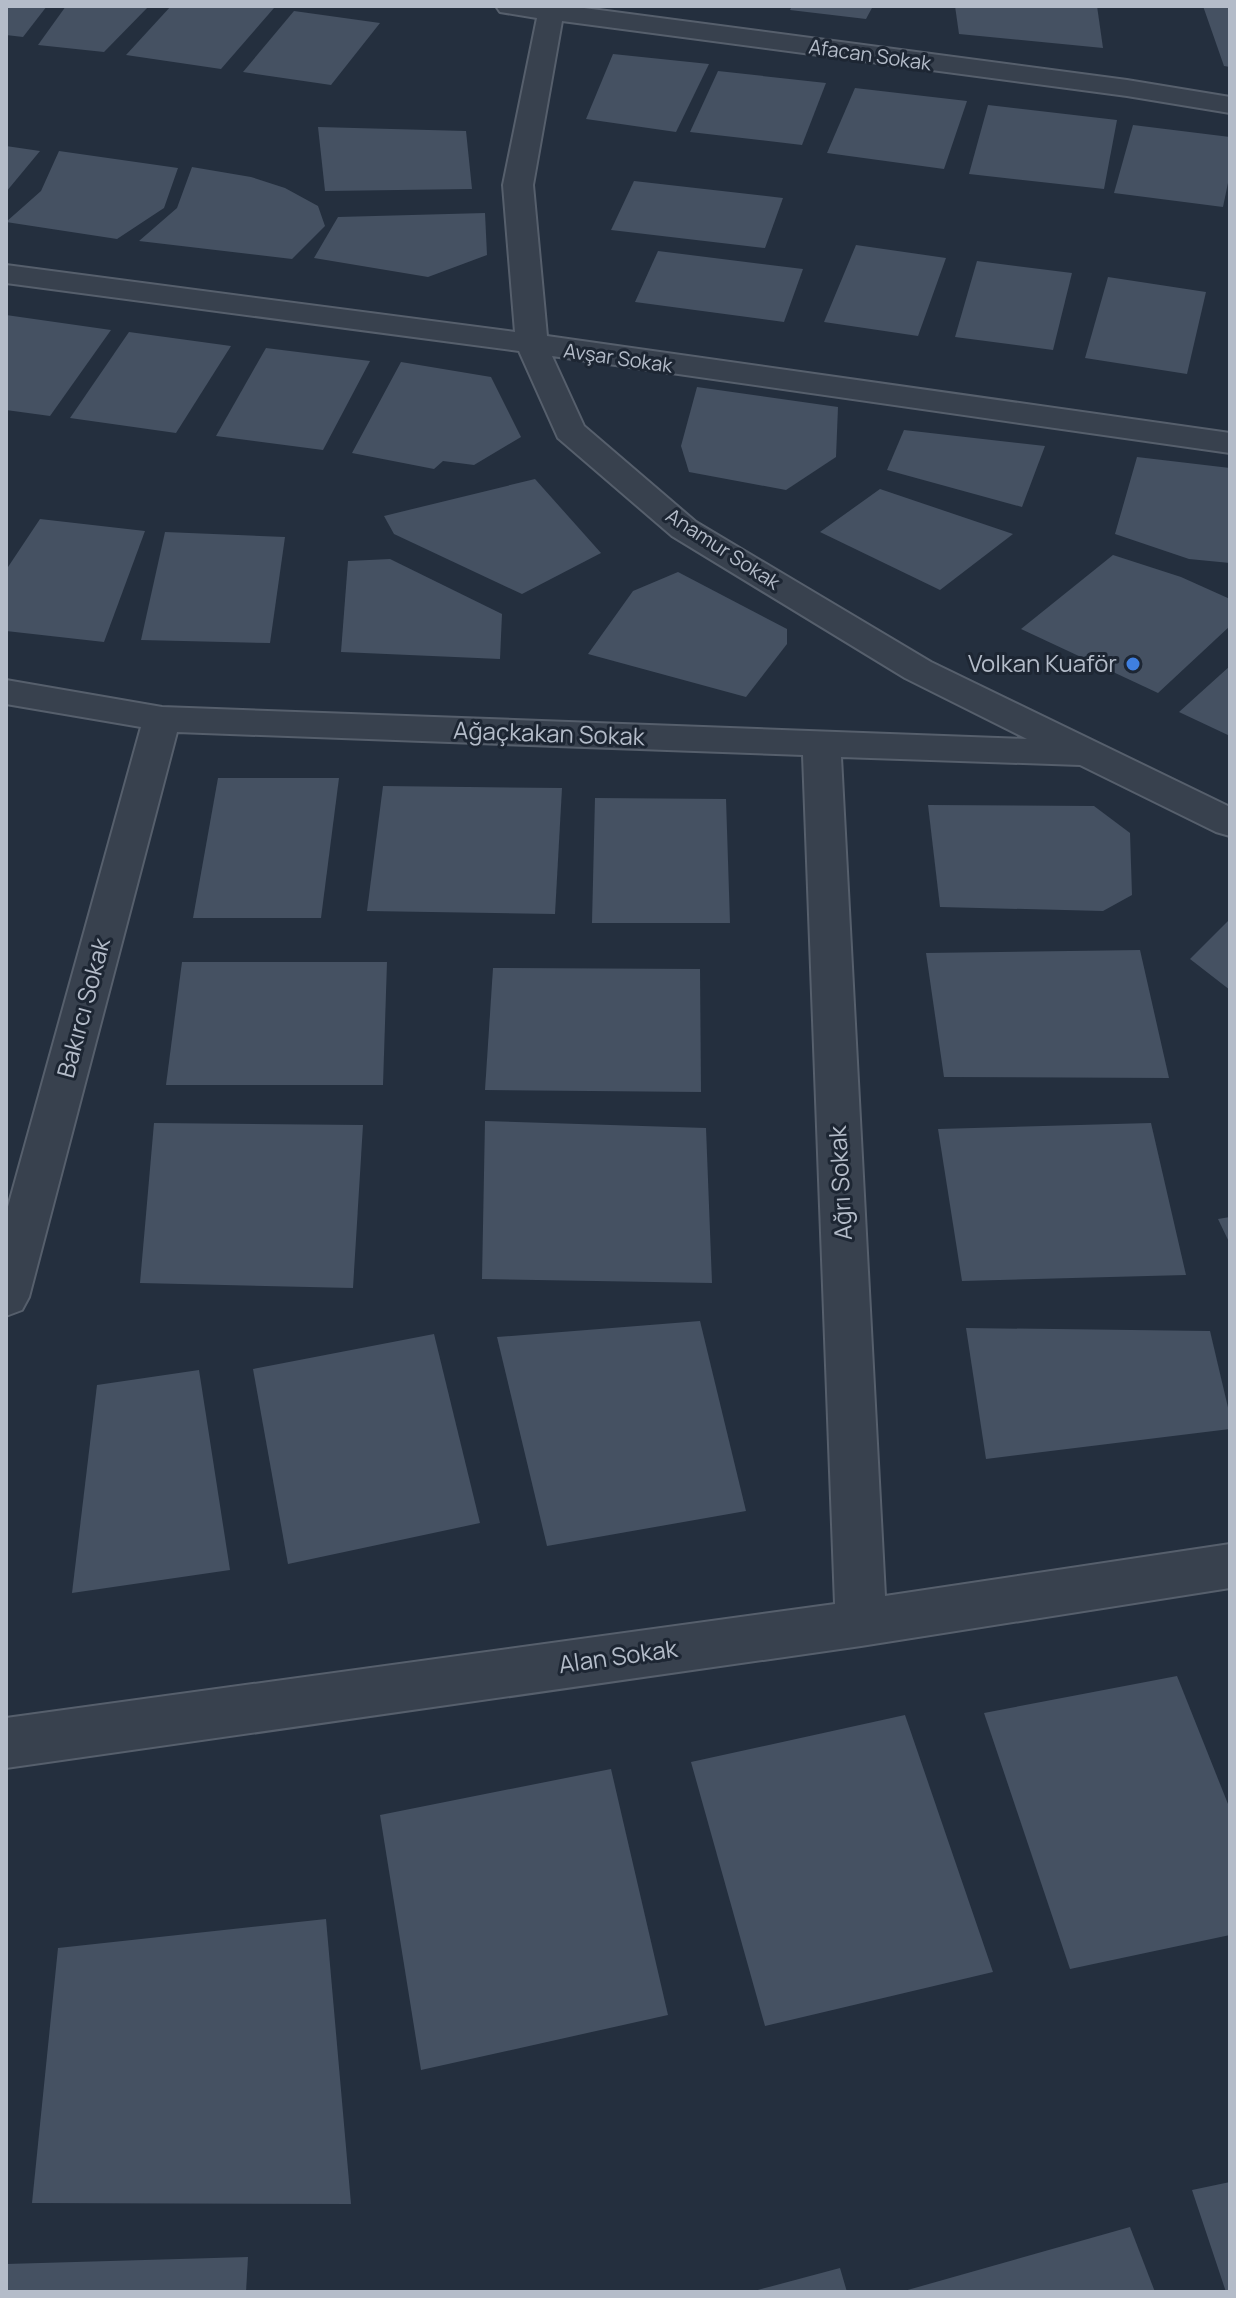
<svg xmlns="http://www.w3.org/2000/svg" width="1236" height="2298" viewBox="0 0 1236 2298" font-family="Manrope,sans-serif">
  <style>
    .building { fill: #455162 }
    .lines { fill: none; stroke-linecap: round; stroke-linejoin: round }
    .minor-casing { stroke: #565f6c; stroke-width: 4 }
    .minor { fill: #38414e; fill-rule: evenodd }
    .shop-dot { fill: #3f7fe0; stroke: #1d2633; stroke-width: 3 }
    .labels { text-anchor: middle; stroke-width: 6; stroke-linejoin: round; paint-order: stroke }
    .far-street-label { font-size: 20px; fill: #b4bcc9; stroke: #1d2633 }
    .poi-label { font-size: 24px; fill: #b4bcc9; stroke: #1d2633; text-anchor: end }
    .street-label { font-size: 24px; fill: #b4bcc9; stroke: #1d2633 }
  </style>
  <rect width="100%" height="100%" fill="#242f3e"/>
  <g class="building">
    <path d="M 6,6 L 47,6 L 23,37 L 6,35 Z"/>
    <path d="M 66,6 L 149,6 L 104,52 L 38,45 Z"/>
    <path d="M 171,6 L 262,6 L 274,8 L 221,69 L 126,55 Z"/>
    <path d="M 792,6 L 873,6 L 866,19 L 790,10 Z"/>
    <path d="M 955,6 L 1097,6 L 1103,48 L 959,34 Z"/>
    <path d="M 1203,6 L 1230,6 L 1230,67 L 1224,66 Z"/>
    <path d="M 294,11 L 380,23 L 331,85 L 243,72 Z"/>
    <path d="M 613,54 L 709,64 L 676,132 L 586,119 Z"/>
    <path d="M 718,71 L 826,83 L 802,145 L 690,132 Z"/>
    <path d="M 855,88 L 967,101 L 944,169 L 827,153 Z"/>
    <path d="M 988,105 L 1117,120 L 1104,189 L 969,174 Z"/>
    <path d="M 1133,125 L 1230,137 L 1230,173 L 1223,207 L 1114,193 Z"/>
    <path d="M 318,127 L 466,131 L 472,189 L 325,191 Z"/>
    <path d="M 6,146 L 40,151 L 6,192 Z"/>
    <path d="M 59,151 L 178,168 L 164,208 L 117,239 L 6,222 L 41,191 Z"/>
    <path d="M 192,167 L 251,177 L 285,188 L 318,206 L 325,226 L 292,259 L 139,241 L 177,208 Z"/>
    <path d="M 634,181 L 783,198 L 765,248 L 611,230 Z"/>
    <path d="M 485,213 L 487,255 L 428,277 L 314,258 L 338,217 Z"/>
    <path d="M 856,245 L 946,258 L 918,336 L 824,322 Z"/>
    <path d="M 658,251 L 803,269 L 784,322 L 635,302 Z"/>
    <path d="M 977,261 L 1072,273 L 1053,350 L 955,337 Z"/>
    <path d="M 1108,277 L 1206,292 L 1187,374 L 1085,358 Z"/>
    <path d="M 6,315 L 111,330 L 50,416 L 6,410 Z"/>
    <path d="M 129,332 L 231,346 L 176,433 L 70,418 Z"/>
    <path d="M 266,348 L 370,361 L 323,450 L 216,436 Z"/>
    <path d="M 401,362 L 491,377 L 521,437 L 474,465 L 443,461 L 434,469 L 352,453 Z"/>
    <path d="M 697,387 L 838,407 L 836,457 L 786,490 L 689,472 L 681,446 Z"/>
    <path d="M 904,430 L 1045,446 L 1022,507 L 887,470 Z"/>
    <path d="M 1137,457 L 1230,468 L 1230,563 L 1189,559 L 1115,534 Z"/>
    <path d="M 535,479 L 601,553 L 522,594 L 394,534 L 384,516 Z"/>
    <path d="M 880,489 L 1013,534 L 940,590 L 820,532 Z"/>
    <path d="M 40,519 L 145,531 L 104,642 L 6,631 L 6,570 Z"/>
    <path d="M 165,532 L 285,537 L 270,643 L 141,640 Z"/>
    <path d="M 1113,555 L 1181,577 L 1230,599 L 1230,626 L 1158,693 L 1021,629 Z"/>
    <path d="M 390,559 L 502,614 L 500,659 L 341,652 L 348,561 Z"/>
    <path d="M 678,572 L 787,629 L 787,644 L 746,697 L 588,654 L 633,591 Z"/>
    <path d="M 1230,666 L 1230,736 L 1179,712 Z"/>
    <path d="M 218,778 L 339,778 L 321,918 L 193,918 Z"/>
    <path d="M 383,786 L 562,788 L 555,914 L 367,911 Z"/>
    <path d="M 595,798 L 726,799 L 730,923 L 592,923 Z"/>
    <path d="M 928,805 L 1094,806 L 1130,833 L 1132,895 L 1103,911 L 940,907 Z"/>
    <path d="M 1230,919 L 1230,990 L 1190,959 Z"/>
    <path d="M 1140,950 L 1169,1078 L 944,1077 L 926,953 Z"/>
    <path d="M 182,962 L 387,962 L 383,1085 L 166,1085 Z"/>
    <path d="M 493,968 L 700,969 L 701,1092 L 485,1090 Z"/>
    <path d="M 485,1121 L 706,1128 L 712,1283 L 482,1279 Z"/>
    <path d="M 154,1123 L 363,1125 L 353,1288 L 140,1283 Z"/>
    <path d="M 1151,1123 L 1186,1275 L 962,1281 L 938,1129 Z"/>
    <path d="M 1230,1217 L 1230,1244 L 1218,1219 Z"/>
    <path d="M 700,1321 L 746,1511 L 547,1546 L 497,1337 Z"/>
    <path d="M 966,1328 L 1210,1331 L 1230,1416 L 1230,1429 L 986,1459 Z"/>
    <path d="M 434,1334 L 480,1523 L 288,1564 L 253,1369 Z"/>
    <path d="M 199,1370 L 230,1570 L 72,1593 L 97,1385 Z"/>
    <path d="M 1177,1676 L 1230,1809 L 1230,1935 L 1070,1969 L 984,1713 Z"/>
    <path d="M 905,1715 L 993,1972 L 765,2026 L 691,1762 Z"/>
    <path d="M 611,1769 L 668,2015 L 421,2070 L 380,1815 Z"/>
    <path d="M 326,1919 L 351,2204 L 32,2203 L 58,1948 Z"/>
    <path d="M 1230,2182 L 1230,2292 L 1226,2292 L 1192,2190 Z"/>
    <path d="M 1130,2227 L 1155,2292 L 904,2292 L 904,2291 Z"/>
    <path d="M 248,2257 L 246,2292 L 6,2292 L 6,2264 Z"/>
    <path d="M 840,2268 L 847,2292 L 754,2292 L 754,2291 Z"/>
  </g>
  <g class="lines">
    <g class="minor-casing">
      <path id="minor" d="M 496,6 L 569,6 L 1127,80 L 1230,97 L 1230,113 L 1127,96 L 562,21 L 533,185 L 547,336 L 1230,433 L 1230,453 L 552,356 L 584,426 L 696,522 L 931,662 L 1230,807 L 1230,836 L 1216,832 L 1080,765 L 841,757 L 885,1596 L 1230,1544 L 1230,1588 L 861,1646 L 6,1768 L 6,1718 L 835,1604 L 803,755 L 177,732 L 29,1297 L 22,1310 L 6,1316 L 6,1214 L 141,727 L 6,704 L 6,680 L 162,707 L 1027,739 L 905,678 L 672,536 L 558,438 L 519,351 L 6,283 L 6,265 L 515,332 L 503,185 L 537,18 L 500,12 Z"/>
    </g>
    <use href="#minor" class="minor"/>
  </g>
  <circle class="shop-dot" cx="1133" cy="664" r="8"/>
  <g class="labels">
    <g class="far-street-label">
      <text transform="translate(870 55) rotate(8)" y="7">Afacan Sokak</text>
      <text transform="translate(618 358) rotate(8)" y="7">Avşar Sokak</text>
      <text transform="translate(723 549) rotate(33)" y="7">Anamur Sokak</text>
    </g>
    <g class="poi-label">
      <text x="1117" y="672">Volkan Kuaför</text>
    </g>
    <g class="street-label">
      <text transform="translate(549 734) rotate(2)" y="8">Ağaçkakan Sokak</text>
      <text transform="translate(84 1008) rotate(-75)" y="8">Bakırcı Sokak</text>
      <text transform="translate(841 1183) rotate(-93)" y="8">Ağrı Sokak</text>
      <text transform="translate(618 1657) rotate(-8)" y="8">Alan Sokak</text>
    </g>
  </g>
  <rect width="1236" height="2298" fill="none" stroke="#b4bcc9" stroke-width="16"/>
</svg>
